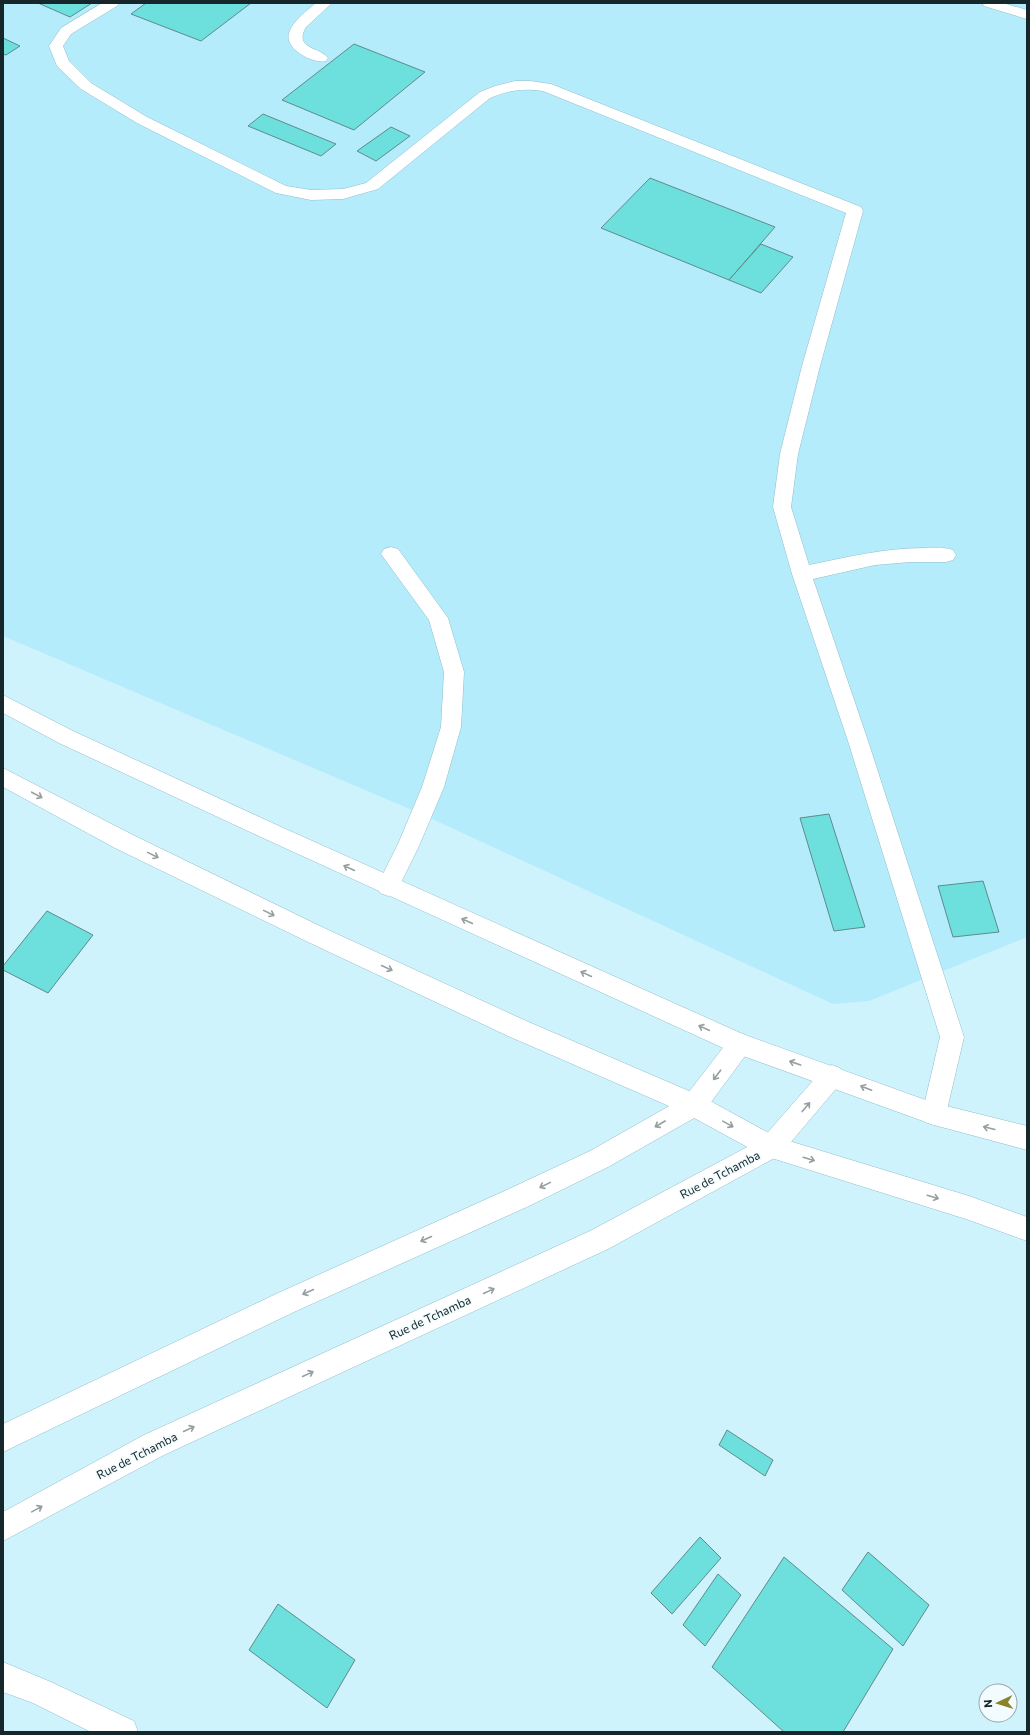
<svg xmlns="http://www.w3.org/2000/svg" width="1030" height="1735" viewBox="0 0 1030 1735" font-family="Commissioner,sans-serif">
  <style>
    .built { fill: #b5ecfb }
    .building { fill: #6de0dd; stroke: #5e8b8a }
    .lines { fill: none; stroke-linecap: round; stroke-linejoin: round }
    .minor-casing { stroke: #92beca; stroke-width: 1 }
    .major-casing { stroke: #92beca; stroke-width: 1 }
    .minor { fill: #fff; fill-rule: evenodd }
    .major { fill: #fff; fill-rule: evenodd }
    .oneway { stroke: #969ea0 }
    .labels { text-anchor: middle; stroke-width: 3; stroke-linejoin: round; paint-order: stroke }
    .street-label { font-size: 12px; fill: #16272c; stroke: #f2fbfd }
  </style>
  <rect width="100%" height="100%" fill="#cff3fd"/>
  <path class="built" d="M 3,3 L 1027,3 L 1027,937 L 869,1001 L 833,1004 L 419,813 L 3,636 Z"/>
  <g class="building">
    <path d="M 38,3 L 92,3 L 70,17 Z"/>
    <path d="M 146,3 L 251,3 L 201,41 L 131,14 Z"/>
    <path d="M 3,38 L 20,46 L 6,55 L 3,54 Z"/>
    <path d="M 354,44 L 425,72 L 354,130 L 282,100 Z"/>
    <path d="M 263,114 L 336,144 L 321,156 L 248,126 Z"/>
    <path d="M 391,127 L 410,136 L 376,161 L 357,151 Z"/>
    <path d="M 650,178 L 775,227 L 729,280 L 601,228 Z"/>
    <path d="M 761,244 L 793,257 L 761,293 L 729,280 Z"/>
    <path d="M 829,814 L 865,927 L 834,931 L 800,818 Z"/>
    <path d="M 983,881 L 999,932 L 953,937 L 938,886 Z"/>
    <path d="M 47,911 L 93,935 L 48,993 L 3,970 L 3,966 Z"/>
    <path d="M 727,1430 L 773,1460 L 765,1476 L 719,1445 Z"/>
    <path d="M 700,1537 L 721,1558 L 672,1614 L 651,1593 Z"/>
    <path d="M 868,1552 L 929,1605 L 903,1646 L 842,1590 Z"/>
    <path d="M 784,1557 L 893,1649 L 843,1732 L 784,1732 L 712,1667 Z"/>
    <path d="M 718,1574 L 741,1595 L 705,1646 L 683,1625 Z"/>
    <path d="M 278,1604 L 355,1660 L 327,1708 L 249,1650 Z"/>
  </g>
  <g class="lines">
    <g class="minor-casing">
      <g id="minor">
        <path d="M 102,3 L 119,3 L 117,6 L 71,34 L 63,46 L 69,61 L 91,83 L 147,117 L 286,186 L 311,190 L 343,189 L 366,183 L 480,92 L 495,86 L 515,81 L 530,81 L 551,84 L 861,207 L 863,211 L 820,366 L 798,454 L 791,507 L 809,565 C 848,557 885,548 925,548 C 935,548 944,547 953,550 L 956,555 L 953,560 L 946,562 L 910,562 L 875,565 L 813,579 L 868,741 L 964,1037 L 946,1114 L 943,1122 L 934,1125 L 925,1122 L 922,1114 L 940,1037 L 848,741 L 792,574 L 773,507 L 780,454 L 802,366 L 846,213 L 543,91 C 524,88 508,90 490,98 L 378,189 L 343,199 L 311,200 L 276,193 L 137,123 L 81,89 L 57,66 L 49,46 L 61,28 Z"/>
        <path d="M 316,3 L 332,3 L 306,27 C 293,49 320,47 328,58 L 326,61 C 313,64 284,49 289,33 C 293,20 307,11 316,3 Z"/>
        <path d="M 982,3 L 1003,3 L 1027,10 L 1027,19 L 984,6 Z"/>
        <path d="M 391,547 L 398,549 L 448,618 L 464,672 L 461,727 L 444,787 L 419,846 L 396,893 L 388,896 L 380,893 L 377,886 L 398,844 L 422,787 L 441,727 L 444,672 L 429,620 L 381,554 L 384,549 Z"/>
        <path d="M 740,1033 L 748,1036 L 752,1044 L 748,1052 L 703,1113 L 608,1167 L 529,1206 L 294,1312 L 3,1452 L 3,1424 L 276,1294 L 511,1188 L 590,1151 L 685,1097 L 732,1036 Z"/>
        <path d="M 832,1065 L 840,1068 L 844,1076 L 840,1084 L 780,1155 L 608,1249 L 164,1455 L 3,1541 L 3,1512 L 144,1435 L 590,1231 L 762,1139 L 824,1068 Z"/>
        <path d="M 3,1662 L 51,1682 L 134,1721 L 138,1732 L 91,1732 L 33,1703 L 3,1692 Z"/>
      </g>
    </g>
    <g class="major-casing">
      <g id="major">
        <path d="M 3,695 L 73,731 L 279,826 L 745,1035 L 934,1103 L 1027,1126 L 1027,1150 L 934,1125 L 732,1052 L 263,838 L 59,743 L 3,713 Z"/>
        <path d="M 3,768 L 131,834 L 324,928 L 524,1020 L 703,1097 L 776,1137 L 969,1196 L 1027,1217 L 1027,1241 L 969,1220 L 762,1155 L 685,1113 L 508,1036 L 308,942 L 115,848 L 3,787 Z"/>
      </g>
    </g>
    <use href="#minor" class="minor"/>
    <use href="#major" class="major"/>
  </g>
  <defs><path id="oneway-shaft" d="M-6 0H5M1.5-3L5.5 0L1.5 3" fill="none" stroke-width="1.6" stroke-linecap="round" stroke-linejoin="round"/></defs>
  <g class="oneway">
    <use href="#oneway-shaft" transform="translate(37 795) rotate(28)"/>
    <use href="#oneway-shaft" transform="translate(153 855) rotate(26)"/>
    <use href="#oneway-shaft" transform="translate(349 868) rotate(-155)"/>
    <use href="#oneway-shaft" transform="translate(269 913) rotate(26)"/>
    <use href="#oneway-shaft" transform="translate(467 921) rotate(-156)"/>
    <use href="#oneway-shaft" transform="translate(387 968) rotate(25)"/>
    <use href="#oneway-shaft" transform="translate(586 974) rotate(-155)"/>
    <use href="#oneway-shaft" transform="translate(704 1028) rotate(-155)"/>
    <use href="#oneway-shaft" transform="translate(795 1063) rotate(-161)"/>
    <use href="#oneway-shaft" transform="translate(717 1075) rotate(127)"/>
    <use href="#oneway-shaft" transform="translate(866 1088) rotate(-159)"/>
    <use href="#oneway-shaft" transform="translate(806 1107) rotate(-50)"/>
    <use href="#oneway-shaft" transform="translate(660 1124) rotate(150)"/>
    <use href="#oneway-shaft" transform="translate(728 1124) rotate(29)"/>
    <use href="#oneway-shaft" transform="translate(989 1128) rotate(-166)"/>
    <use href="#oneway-shaft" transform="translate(809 1159) rotate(17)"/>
    <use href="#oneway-shaft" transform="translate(545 1185) rotate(154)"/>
    <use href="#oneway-shaft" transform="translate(933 1197) rotate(17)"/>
    <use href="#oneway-shaft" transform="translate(426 1239) rotate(156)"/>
    <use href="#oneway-shaft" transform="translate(489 1291) rotate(-25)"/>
    <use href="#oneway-shaft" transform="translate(308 1292) rotate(156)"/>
    <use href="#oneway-shaft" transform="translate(308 1374) rotate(-25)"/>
    <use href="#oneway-shaft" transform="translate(189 1429) rotate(-25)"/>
    <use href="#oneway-shaft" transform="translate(37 1509) rotate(-29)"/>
  </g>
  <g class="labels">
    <g class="street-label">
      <text transform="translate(720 1175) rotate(-28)" y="4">Rue de Tchamba</text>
      <text transform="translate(430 1318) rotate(-25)" y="4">Rue de Tchamba</text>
      <text transform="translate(137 1456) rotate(-27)" y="4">Rue de Tchamba</text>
    </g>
  </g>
  <rect width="1030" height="1735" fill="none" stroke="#16272c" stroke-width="8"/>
  <g transform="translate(998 1703) rotate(266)"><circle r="19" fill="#f2fbfd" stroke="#9aa6a9"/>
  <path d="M0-3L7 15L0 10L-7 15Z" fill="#8a8129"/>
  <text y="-6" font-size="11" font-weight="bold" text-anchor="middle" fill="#16272c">N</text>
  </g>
</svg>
